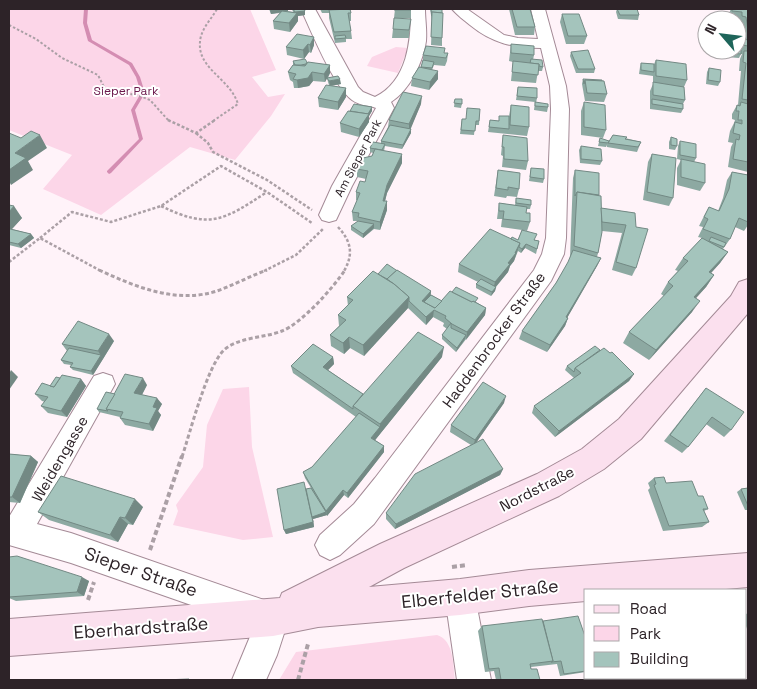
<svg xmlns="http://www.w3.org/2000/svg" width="757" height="689" viewBox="0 0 757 689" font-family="'Space Grotesk',sans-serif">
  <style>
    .green { fill: #fcd6e8 }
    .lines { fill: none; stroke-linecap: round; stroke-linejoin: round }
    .stream { fill: #d48db2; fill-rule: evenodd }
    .street-casing { stroke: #a48a96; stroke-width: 2 }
    .secondary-casing { stroke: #a48a96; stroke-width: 2 }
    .path-far3 { stroke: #aba0a6; stroke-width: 2; stroke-dasharray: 2.5 2; stroke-linecap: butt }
    .path-far2 { stroke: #aba0a6; stroke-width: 2.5; stroke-dasharray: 3 2; stroke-linecap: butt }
    .path-far1 { stroke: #aba0a6; stroke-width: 3; stroke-dasharray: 4 2.5; stroke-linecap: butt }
    .path { stroke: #aba0a6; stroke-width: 4; stroke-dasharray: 5 3; stroke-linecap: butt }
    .street { fill: #fff; fill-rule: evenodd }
    .secondary { fill: #fbe0ee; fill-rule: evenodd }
    .wall { fill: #8da9a2 }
    .shaded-wall { fill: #738984 }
    .building { fill: #a4c4bc; stroke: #738984 }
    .labels { text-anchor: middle; stroke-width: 4; stroke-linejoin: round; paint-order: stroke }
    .far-park-label { font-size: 12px; fill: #6b194c; stroke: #fff }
    .far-street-label { font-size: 12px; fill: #2d2328; stroke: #fff }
    .street-label { font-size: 15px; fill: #2d2328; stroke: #fff }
    .near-street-label { font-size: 18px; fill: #2d2328; stroke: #fff }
  </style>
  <rect width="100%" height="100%" fill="#fff3f9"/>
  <g class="green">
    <path d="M 9,9 L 250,9 L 276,70 L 252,77 L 268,97 L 285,94 L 271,116 L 235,160 L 190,147 L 101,215 L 43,189 L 72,155 L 9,130 Z"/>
    <path d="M 396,47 L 408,48 L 398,73 L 367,66 L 372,57 Z"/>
    <path d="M 249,387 L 252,447 L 273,537 L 243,540 L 173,525 L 178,511 L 176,505 L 203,467 L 207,425 L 223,389 Z"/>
    <path d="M 437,635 C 454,640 453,665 455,680 L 279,680 L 296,652 Z"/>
  </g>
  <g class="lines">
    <path class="stream" d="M 84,9 L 88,9 L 87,23 L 92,40 L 132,63 L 140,77 L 145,93 L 135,110 L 143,139 L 111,173 L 109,174 L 107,172 L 107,171 L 139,139 L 131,110 L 141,93 L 136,77 L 129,65 L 88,41 L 83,23 Z"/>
    <g class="street-casing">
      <g id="street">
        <path d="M 301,9 L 315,9 L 358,87 L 363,92 L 375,97 C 408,81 411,40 411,9 L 425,9 C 425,20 427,30 426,41 C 423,62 410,90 391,102 L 394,108 L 352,186 L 336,220 L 329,222 L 322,220 L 319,215 L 332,186 L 376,108 C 369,105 360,106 352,100 C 334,87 311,31 301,9 Z"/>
        <path d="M 452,9 L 467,9 L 504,35 L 518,38 L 538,39 L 531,9 L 545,9 L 566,86 L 569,109 L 566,238 L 564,254 L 551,281 L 374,524 L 340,555 L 330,560 L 320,555 L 315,545 L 320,535 L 354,504 L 375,478 L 534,270 L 542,254 L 546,238 L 551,109 L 550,86 L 541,48 C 513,48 492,43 470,25 C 464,20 457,15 452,9 Z"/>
        <path d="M 103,373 L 112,376 L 115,384 L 37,524 L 71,533 L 284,607 L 289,618 L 277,655 L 266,680 L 232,680 L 254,627 L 71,563 L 9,545 L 9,517 L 94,376 Z"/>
        <path d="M 460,582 L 471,586 L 475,597 L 491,680 L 457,680 L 445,597 L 449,586 Z"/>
      </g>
    </g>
    <g class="secondary-casing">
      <path id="secondary" d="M 748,279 L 748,313 L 641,439 L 604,469 L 559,496 L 404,568 L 369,587 L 460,579 L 529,570 L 748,553 L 748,587 L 715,590 L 586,590 L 586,601 L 529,606 L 460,615 L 318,627 L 273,636 L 9,656 L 9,619 L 280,598 L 282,593 L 380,544 L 537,474 L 582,449 L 619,419 L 731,296 L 739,282 Z"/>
    </g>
    <g class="path-far3">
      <path d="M 9,25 L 36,39 L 62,58 L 98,75 L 105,89 L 140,96 L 150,100 L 169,121"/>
      <path d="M 213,121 L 238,104 C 229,76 193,68 201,36 C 204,26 212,18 217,9"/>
    </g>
    <g class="path-far2">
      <path d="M 168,120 L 196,133 L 215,120"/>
      <path d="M 196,133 L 208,143 L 213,152 L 267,180 L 312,210"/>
      <path d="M 161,206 C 210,230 224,220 267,192"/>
      <path d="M 338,227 C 351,241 354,254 344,271"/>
      <path d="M 40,238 L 72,212 L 111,222 L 161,206 L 221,166 L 267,192 L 312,223"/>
      <path d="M 9,262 L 40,238 L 101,271"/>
      <path d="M 264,271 L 296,255 L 323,229"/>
    </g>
    <g class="path-far1">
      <path d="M 99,270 C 136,287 176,304 217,291 C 234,285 250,276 267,270"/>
      <path d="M 182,457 C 190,433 207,366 224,350 C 238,337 265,338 282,331 C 302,323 333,288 345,270"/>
    </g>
    <g class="path">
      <path d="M 150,550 L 182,456"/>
      <path d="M 452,567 L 467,565"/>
      <path d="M 88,600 L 94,582"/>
      <path d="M 298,680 L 308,644"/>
    </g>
    <use href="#street" class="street"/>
    <use href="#secondary" class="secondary"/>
  </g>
  <g class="wall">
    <path d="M 269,9 L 288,9 L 288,11 L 287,11 L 293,12 L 292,9 L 304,9 L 305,15 L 298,16 L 298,21 L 290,32 L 274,29 L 273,21 L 280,13 L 271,14 Z"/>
    <path d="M 320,9 L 333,9 L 333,10 L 351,13 L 351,21 L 349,21 L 351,31 L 352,39 L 346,39 L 346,42 L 335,43 L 329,18 L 329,13 L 322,13 Z"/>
    <path d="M 395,9 L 411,9 L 411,18 L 394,18 Z"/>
    <path d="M 430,9 L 442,9 L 442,46 L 431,45 L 432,21 Z"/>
    <path d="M 509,9 L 530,9 L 535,27 L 534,35 L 515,35 Z"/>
    <path d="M 617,9 L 639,15 L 638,20 L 618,19 L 616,12 Z"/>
    <path d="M 731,9 L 748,9 L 748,39 L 744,39 L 742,25 L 738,24 L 738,21 L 737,20 L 728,19 L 728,15 Z"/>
    <path d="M 562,14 L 587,36 L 584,44 L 566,44 L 560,22 Z"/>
    <path d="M 410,27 L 409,38 L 392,38 L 393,29 Z"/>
    <path d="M 737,33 L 744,39 L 748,40 L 748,172 L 728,167 L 731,147 L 733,143 L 728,142 L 730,131 L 734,123 L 735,120 L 732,119 L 732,114 L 737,105 L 738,105 L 741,71 L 739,71 L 740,59 L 742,54 L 741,54 L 739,58 L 726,57 L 726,52 L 715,50 L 737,50 Z"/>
    <path d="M 314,37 L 314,45 L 311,53 L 309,52 L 304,59 L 287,55 L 286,47 Z"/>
    <path d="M 511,44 L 534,55 L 533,60 L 543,67 L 542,71 L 538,71 L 536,83 L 511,81 L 513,62 L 509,61 Z"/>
    <path d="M 571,52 L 595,69 L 594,73 L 576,73 L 570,56 Z"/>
    <path d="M 445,53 L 448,53 L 447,61 L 445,66 L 434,65 L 432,70 L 438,79 L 429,90 L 411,86 L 412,78 L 421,67 L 423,60 L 423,55 Z"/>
    <path d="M 656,60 L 687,80 L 684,87 L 685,100 L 683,104 L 683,109 L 681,113 L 650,109 L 650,91 L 653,84 L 653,76 L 639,74 L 640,67 L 641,63 L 654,64 Z"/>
    <path d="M 293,61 L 330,65 L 330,73 L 328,78 L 341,84 L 330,86 L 346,88 L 346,97 L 338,110 L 319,107 L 318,98 L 329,85 L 328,82 L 327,78 L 325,82 L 313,81 L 309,86 L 298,88 L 294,88 L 293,82 L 290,80 L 288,72 L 293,65 Z"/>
    <path d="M 709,68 L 720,82 L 718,86 L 706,84 L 707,72 Z"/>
    <path d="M 583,79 L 607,94 L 604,102 L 585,101 L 582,84 Z"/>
    <path d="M 518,87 L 537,98 L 536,103 L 548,107 L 547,112 L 534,110 L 535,102 L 516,100 Z"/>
    <path d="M 455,99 L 462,103 L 461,108 L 454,107 Z"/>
    <path d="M 584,102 L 606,130 L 603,138 L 581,135 L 581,111 Z"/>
    <path d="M 421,104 L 410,129 L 411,133 L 402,149 L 385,146 L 384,151 L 402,163 L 387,193 L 385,201 L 387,201 L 387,210 L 380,230 L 374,229 L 363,238 L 351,230 L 351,226 L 358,221 L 353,221 L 352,212 L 357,200 L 356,200 L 356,192 L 365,182 L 366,179 L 357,177 L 357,169 L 372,156 L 373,153 L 370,152 L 370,148 L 381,144 L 381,141 L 388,127 L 389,120 Z"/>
    <path d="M 511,105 L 529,127 L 527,136 L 488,132 L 490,120 L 498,121 L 509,116 Z"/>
    <path d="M 372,107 L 372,111 L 369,116 L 369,122 L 359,137 L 341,132 L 340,123 L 350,111 Z"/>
    <path d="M 480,109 L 479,125 L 475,125 L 474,135 L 460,134 L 462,119 L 466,119 Z"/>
    <path d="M 503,135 L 528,161 L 526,170 L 502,167 L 503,156 L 501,155 Z"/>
    <path d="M 613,135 L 641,142 L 637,152 L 607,147 L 607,145 L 606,147 L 598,146 L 600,138 L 609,141 L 607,145 Z"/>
    <path d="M 671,137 L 677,146 L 675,150 L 669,149 L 669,142 Z"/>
    <path d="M 680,141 L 696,158 L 694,162 L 705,183 L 700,191 L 677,185 L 677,168 L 681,160 L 677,159 L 678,146 Z"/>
    <path d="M 581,146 L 602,161 L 600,165 L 580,163 L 579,150 Z"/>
    <path d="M 652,154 L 673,198 L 669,206 L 643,200 L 648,162 Z"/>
    <path d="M 531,168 L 544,179 L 543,183 L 529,181 Z"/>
    <path d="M 498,170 L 519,189 L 517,197 L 507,196 L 506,198 L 494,196 Z"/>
    <path d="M 575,170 L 599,195 L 601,208 L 635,213 L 636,268 L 632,276 L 612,270 L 622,233 L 602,231 L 598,253 L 597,257 L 601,258 L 597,266 L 567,318 L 568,318 L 565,326 L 547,352 L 519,339 L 522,331 L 556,283 L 568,263 L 570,258 L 572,204 L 573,178 Z"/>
    <path d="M 732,172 L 748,175 L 748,225 L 744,231 L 735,227 L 730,239 L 723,249 L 728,252 L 720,263 L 711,273 L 714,275 L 706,287 L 696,298 L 692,312 L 649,360 L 623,343 L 629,332 L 664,296 L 661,294 L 668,282 L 678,271 L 675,270 L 683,258 L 702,238 L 698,237 L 703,227 L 699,226 L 704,216 L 709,207 L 718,211 L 723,198 L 727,180 Z"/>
    <path d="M 516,198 L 531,205 L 530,209 L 526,209 L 526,213 L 530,222 L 527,231 L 523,230 L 535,240 L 539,241 L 536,254 L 525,248 L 521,253 L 518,251 L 514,261 L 510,266 L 508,272 L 496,287 L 495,291 L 491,296 L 476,288 L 476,284 L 478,282 L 458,272 L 459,264 L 511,239 L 518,240 L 522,230 L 501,227 L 502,219 L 497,219 L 499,203 L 515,205 Z"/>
    <path d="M 9,205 L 22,218 L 12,229 L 31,234 L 34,238 L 21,248 L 9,245 Z"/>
    <path d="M 378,274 L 431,291 L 431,295 L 442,301 L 476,302 L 486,308 L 485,315 L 456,352 L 442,339 L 442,335 L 447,329 L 443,326 L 444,323 L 433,317 L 426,325 L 408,308 L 364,356 L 350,348 L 344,354 L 331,346 L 330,335 L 339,326 L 338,315 L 348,306 L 347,297 Z"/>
    <path d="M 114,341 L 93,375 L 73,370 L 70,367 L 71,365 L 64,364 L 61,360 L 67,351 L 62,344 Z"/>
    <path d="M 600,350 L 634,374 L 629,381 L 555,437 L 532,413 L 534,406 L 574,378 L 565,370 L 567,366 Z"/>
    <path d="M 333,357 L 334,364 L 328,370 L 363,394 L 442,357 L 375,440 L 384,446 L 384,452 L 348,498 L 344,495 L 327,516 L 327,515 L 313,519 L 314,527 L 286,534 L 284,530 L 306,489 L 311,488 L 305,478 L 303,472 L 312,467 L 356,417 L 293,373 L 291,366 Z"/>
    <path d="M 60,378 L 81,379 L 86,386 L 67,417 L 48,413 L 41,406 L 45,402 L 42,401 L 35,394 L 50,386 Z"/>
    <path d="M 147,385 L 142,395 L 162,404 L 158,411 L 161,415 L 153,431 L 125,425 L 120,418 L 120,417 L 99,412 L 97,409 L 115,394 Z"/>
    <path d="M 706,388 L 731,430 L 724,437 L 706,424 L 688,447 L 682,453 L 664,441 Z"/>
    <path d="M 504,403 L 476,443 L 503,469 L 500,475 L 395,529 L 386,519 L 386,513 L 471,445 L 450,432 L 451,425 Z"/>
    <path d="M 9,454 L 31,456 L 38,462 L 20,503 L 9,502 Z"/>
    <path d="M 654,478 L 698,496 L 708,509 L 704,511 L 709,522 L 702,527 L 663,531 L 648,490 L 650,488 L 648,483 Z"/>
    <path d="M 748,488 L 748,510 L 745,510 L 737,492 L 741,489 Z"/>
    <path d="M 143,507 L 133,525 L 128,524 L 118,542 L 49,520 L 38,512 Z"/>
    <path d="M 9,557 L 89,581 L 84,596 L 16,601 L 9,598 Z"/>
    <path d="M 748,613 L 748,632 L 746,626 L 746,614 Z"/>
    <path d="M 543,621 L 586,639 L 586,672 L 560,676 L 557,664 L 531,667 L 531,669 L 540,680 L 496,680 L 494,671 L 485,672 L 478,631 L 482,626 Z"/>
    <path d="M 610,678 L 667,678 L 654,680 L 610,680 Z"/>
    <path d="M 682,678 L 720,678 L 691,680 L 682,680 Z"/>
  </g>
  <g class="shaded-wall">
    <path d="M 278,9 L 288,9 L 288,11 L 271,14 L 270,10 Z"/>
    <path d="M 305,11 L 305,15 L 298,16 L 298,21 L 290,32 L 289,23 L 295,12 Z"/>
    <path d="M 314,37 L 314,45 L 311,53 L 310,45 Z"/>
    <path d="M 308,44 L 309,52 L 304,59 L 303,50 Z"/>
    <path d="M 330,65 L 330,73 L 325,82 L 324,74 Z"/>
    <path d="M 438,71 L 438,79 L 429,90 L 430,82 Z"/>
    <path d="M 312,72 L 313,81 L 309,86 L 298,88 L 297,80 Z"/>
    <path d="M 340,79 L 341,84 L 330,86 L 329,81 Z"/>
    <path d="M 346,88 L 346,97 L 338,110 L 338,102 Z"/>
    <path d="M 422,96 L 421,104 L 409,133 L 409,124 Z"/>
    <path d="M 372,107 L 372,111 L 369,116 L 369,122 L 359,137 L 359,129 Z"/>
    <path d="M 411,129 L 411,133 L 402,149 L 403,145 Z"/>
    <path d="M 40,135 L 47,148 L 28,161 L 33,170 L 11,185 L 9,181 L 9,170 L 15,153 Z"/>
    <path d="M 402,154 L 402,163 L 387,193 L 383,209 L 383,201 L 387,185 Z"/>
    <path d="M 387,201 L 387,210 L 380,230 L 380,222 Z"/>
    <path d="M 14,206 L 22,218 L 11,230 L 9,237 L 9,212 Z"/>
    <path d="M 374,224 L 374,228 L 363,238 L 363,234 Z"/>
    <path d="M 31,234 L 34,238 L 21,248 L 18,244 Z"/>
    <path d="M 520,243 L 514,261 L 510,266 L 508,272 L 493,290 L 495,282 L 515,253 Z"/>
    <path d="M 526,244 L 525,248 L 521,253 L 522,249 Z"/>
    <path d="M 728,252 L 720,263 L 701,284 L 709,272 Z"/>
    <path d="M 601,258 L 597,266 L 563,325 L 566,317 Z"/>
    <path d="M 714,275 L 706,287 L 686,309 L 694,297 Z"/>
    <path d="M 496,287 L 495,291 L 491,296 L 492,292 Z"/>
    <path d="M 431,291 L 430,299 L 424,306 L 422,301 Z"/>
    <path d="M 409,297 L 408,308 L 364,356 L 363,345 Z"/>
    <path d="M 700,301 L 692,312 L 649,360 L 656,350 Z"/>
    <path d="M 486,308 L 485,315 L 466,340 L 467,332 Z"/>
    <path d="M 434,310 L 433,317 L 426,325 L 426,317 Z"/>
    <path d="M 568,318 L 565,326 L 547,352 L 550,345 Z"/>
    <path d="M 109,334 L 114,341 L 103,359 L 98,351 Z"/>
    <path d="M 466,335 L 465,339 L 456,352 L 457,348 Z"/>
    <path d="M 349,337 L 350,348 L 344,354 L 343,343 Z"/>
    <path d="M 444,347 L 442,357 L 372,444 L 371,438 L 380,427 L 380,424 Z"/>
    <path d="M 101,355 L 103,359 L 93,375 L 91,371 Z"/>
    <path d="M 333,357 L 334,364 L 324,374 L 323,367 Z"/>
    <path d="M 11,370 L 18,377 L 9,390 L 9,374 Z"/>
    <path d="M 634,374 L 629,381 L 555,437 L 559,431 Z"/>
    <path d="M 143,378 L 147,385 L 139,400 L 134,393 Z"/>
    <path d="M 81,379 L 86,386 L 67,417 L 61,411 Z"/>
    <path d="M 506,396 L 504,403 L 473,447 L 475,440 Z"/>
    <path d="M 157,398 L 162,404 L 158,411 L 161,415 L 153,431 L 149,424 L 153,407 Z"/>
    <path d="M 384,446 L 384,452 L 348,498 L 347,493 Z"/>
    <path d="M 31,456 L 38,462 L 20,503 L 12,497 Z"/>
    <path d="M 503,469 L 500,475 L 395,529 L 396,524 Z"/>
    <path d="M 343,490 L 344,495 L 327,516 L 326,511 Z"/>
    <path d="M 135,499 L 143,507 L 133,525 L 125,518 Z"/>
    <path d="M 326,512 L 327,515 L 313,519 L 314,527 L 286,534 L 284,530 L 312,517 Z"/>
    <path d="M 120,517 L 128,524 L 118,542 L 110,535 Z"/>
    <path d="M 82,577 L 89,581 L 84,596 L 77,592 Z"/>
  </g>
  <g class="building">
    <path d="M 293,9 L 304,9 L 305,11 L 295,12 Z"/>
    <path d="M 350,9 L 351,13 L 348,13 L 351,31 L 334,32 L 329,10 Z"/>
    <path d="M 395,9 L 411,9 L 411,10 L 394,10 Z"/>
    <path d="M 431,9 L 442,9 L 442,13 L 432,12 L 432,16 Z"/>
    <path d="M 512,9 L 530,9 L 535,27 L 517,27 Z"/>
    <path d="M 617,9 L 637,9 L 639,15 L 620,15 Z"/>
    <path d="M 732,9 L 748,9 L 748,31 L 746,17 L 742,16 L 742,12 L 732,11 Z"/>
    <path d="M 282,11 L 297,13 L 289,23 L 273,21 Z"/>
    <path d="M 432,12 L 443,13 L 442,38 L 431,37 Z"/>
    <path d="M 562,14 L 579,14 L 587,36 L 568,36 Z"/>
    <path d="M 394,18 L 411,19 L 409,30 L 393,29 Z"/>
    <path d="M 737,33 L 741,33 L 744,39 L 748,40 L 748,46 L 737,44 Z"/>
    <path d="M 297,34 L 314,37 L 310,45 L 308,44 L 303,50 L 286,47 Z"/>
    <path d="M 345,35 L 346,38 L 335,39 L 335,36 Z"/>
    <path d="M 511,44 L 534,46 L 534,55 L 511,53 Z"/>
    <path d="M 426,46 L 445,48 L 444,53 L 448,53 L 446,58 L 423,55 Z"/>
    <path d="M 588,50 L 595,69 L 578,69 L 571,52 Z"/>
    <path d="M 728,50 L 741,50 L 741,54 L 728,53 Z"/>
    <path d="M 744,51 L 748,51 L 748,100 L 742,99 L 746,63 L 743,62 Z"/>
    <path d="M 305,59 L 307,62 L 306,64 L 301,65 L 295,65 L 293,61 Z"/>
    <path d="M 531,59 L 542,60 L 543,67 L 539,66 L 539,64 L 530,63 Z"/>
    <path d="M 423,60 L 434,62 L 432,68 L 421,67 Z"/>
    <path d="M 656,60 L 686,64 L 687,80 L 656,76 Z"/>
    <path d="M 513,61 L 539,64 L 538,75 L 512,72 Z"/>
    <path d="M 308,62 L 330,65 L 324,74 L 312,72 L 308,78 L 297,80 L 293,79 L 296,74 L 288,72 L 293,65 L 305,66 Z"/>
    <path d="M 641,63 L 654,64 L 654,72 L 641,70 Z"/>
    <path d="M 419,67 L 438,71 L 430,82 L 412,78 Z"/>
    <path d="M 709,68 L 721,70 L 720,82 L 708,80 Z"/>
    <path d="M 338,76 L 340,79 L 329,81 L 327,78 Z"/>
    <path d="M 583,79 L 602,80 L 602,81 L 585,80 L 584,84 Z"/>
    <path d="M 585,80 L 604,81 L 607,94 L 587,93 Z"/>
    <path d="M 653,82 L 684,87 L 685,100 L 653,95 Z"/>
    <path d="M 326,85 L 346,88 L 338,102 L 318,98 Z"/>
    <path d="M 518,87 L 537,88 L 537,98 L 517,96 Z"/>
    <path d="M 403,92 L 422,96 L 409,124 L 389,120 Z"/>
    <path d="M 455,99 L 462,99 L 462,104 L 454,103 Z"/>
    <path d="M 652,99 L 683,104 L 683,109 L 652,104 Z"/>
    <path d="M 535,102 L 548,104 L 548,107 L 535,106 Z"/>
    <path d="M 584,102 L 605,105 L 606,130 L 584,127 Z"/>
    <path d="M 741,102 L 748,104 L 748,162 L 733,159 L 736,139 L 739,140 L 740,135 L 733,133 L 735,122 L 742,124 L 742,120 L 738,120 L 739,111 L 736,111 L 737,105 L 740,106 Z"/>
    <path d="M 354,104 L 372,107 L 368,114 L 350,111 Z"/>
    <path d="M 511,105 L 529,107 L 529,127 L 510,125 Z"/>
    <path d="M 467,108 L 480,109 L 479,121 L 476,121 L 475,131 L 461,130 L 462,119 L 466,119 Z"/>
    <path d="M 348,111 L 369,114 L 359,129 L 340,123 Z"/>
    <path d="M 499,116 L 509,116 L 509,129 L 489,127 L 490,120 L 499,121 Z"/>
    <path d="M 390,125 L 411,129 L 403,145 L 381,141 Z"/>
    <path d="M 31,131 L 40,135 L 15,153 L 26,158 L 9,170 L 9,133 L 21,138 Z"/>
    <path d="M 503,135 L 527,138 L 528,161 L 504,159 L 504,147 L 502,147 Z"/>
    <path d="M 613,135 L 627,137 L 625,139 L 641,142 L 638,147 L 608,143 Z"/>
    <path d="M 671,137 L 677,139 L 677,146 L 671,145 Z"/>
    <path d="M 600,138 L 609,141 L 608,143 L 599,142 Z"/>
    <path d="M 680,141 L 696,144 L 696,158 L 680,155 Z"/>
    <path d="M 373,142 L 385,144 L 382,150 L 370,148 Z"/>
    <path d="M 581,146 L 601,149 L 602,161 L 581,159 Z"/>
    <path d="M 375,149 L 402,154 L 387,185 L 383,201 L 387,201 L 380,222 L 358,217 L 359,213 L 352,212 L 360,193 L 356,192 L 360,181 L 365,182 L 368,171 L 357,169 L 363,158 L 372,156 Z"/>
    <path d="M 652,154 L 676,158 L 673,198 L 647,192 Z"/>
    <path d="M 681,159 L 705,164 L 705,183 L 681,177 Z"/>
    <path d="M 531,168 L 544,169 L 544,179 L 530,177 Z"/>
    <path d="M 498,170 L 520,173 L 519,189 L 508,187 L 508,190 L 496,188 Z"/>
    <path d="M 575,170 L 599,173 L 599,195 L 577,192 L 575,196 Z"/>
    <path d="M 732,172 L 748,175 L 748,222 L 739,218 L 730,239 L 703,229 L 708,219 L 704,217 L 709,207 L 719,211 L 729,189 Z"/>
    <path d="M 577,192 L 601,196 L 602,232 L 598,253 L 574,246 Z"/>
    <path d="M 516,198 L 531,200 L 531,205 L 516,203 Z"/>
    <path d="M 499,203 L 527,207 L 526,213 L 530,213 L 530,222 L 503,219 L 504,211 L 499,211 Z"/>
    <path d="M 9,205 L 14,206 L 9,212 Z"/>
    <path d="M 601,208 L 635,213 L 636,227 L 648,229 L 636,268 L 616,262 L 626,225 L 602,222 Z"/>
    <path d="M 358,221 L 374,224 L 363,234 L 351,226 Z"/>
    <path d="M 10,229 L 31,234 L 18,244 L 9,242 L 9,230 Z"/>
    <path d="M 490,229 L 520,243 L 515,253 L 516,253 L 508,263 L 510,264 L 495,282 L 459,264 Z"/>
    <path d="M 522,230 L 537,234 L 534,240 L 539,241 L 537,249 L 526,244 L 522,249 L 519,247 L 520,243 L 511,239 L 512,237 L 518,240 Z"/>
    <path d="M 711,237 L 726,243 L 724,247 L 709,241 Z"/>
    <path d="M 702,238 L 728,252 L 709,272 L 714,275 L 694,297 L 700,301 L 656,350 L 629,332 L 673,286 L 668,282 L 688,261 L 683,258 Z"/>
    <path d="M 573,250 L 601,258 L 566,317 L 568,318 L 550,345 L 522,331 L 556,283 L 568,262 Z"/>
    <path d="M 387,264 L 399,272 L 397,270 L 387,279 L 378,274 Z"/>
    <path d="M 397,270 L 431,291 L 422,301 L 435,308 L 450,291 L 472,302 L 473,301 L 486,308 L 467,332 L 452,324 L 445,318 L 446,316 L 434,310 L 426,317 L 409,301 L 409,297 L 394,284 L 387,279 Z"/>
    <path d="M 373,271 L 394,284 L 409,297 L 363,345 L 349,337 L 343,343 L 330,335 L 346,320 L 338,315 L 353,300 L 347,297 Z"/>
    <path d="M 481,279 L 496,287 L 492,292 L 476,284 Z"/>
    <path d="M 456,287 L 478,298 L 475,302 L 473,301 L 472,302 L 452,292 Z"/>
    <path d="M 431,295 L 442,301 L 435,308 L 424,302 Z"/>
    <path d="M 78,321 L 109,334 L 98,351 L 62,344 Z"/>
    <path d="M 451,323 L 451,328 L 466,335 L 457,348 L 442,335 Z"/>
    <path d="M 418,332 L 444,347 L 380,424 L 353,406 Z"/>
    <path d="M 313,344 L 333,357 L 323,367 L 363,394 L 353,406 L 353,409 L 291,366 Z"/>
    <path d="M 595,346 L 600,350 L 575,368 L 574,372 L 567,366 Z"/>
    <path d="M 69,348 L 101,355 L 91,371 L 70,367 L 73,363 L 61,360 Z"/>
    <path d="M 604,348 L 610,353 L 612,352 L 634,374 L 559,431 L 534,406 L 581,373 L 575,368 Z"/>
    <path d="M 125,374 L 143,378 L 134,393 L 157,398 L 153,407 L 157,408 L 149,424 L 120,418 L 123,412 L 106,409 Z"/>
    <path d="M 62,375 L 81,379 L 61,411 L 41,406 L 48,397 L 35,394 L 42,383 L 54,387 Z"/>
    <path d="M 56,377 L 60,378 L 54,387 L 50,386 Z"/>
    <path d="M 483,382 L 506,396 L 475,440 L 451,425 Z"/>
    <path d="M 706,388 L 744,412 L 731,430 L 712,417 L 688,447 L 670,435 Z"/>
    <path d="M 106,392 L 115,394 L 106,409 L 108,411 L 97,409 Z"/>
    <path d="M 359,413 L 380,427 L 371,438 L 384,446 L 347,493 L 343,490 L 326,511 L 303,472 L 312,467 Z"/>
    <path d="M 483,439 L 503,469 L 396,524 L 386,513 L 415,474 Z"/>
    <path d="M 9,454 L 31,456 L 12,497 L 9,497 Z"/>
    <path d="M 61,476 L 135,499 L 125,518 L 120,517 L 110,535 L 38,512 Z"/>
    <path d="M 664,477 L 666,483 L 692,481 L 698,496 L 703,496 L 708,509 L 703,509 L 709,522 L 669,526 L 654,485 L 656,484 L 654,478 Z"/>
    <path d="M 304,482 L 313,522 L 284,530 L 277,489 Z"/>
    <path d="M 311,488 L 326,512 L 312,517 L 306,489 Z"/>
    <path d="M 748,488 L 748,506 L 741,489 Z"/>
    <path d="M 17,556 L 82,577 L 77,592 L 9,597 L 9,557 Z"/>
    <path d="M 578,616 L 586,639 L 586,671 L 564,674 L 561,661 L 551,662 L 553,661 L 543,621 Z"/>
    <path d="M 542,619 L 553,661 L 530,664 L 531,669 L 537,669 L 540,680 L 501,680 L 499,668 L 489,669 L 482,626 Z"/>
    <path d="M 616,678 L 632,678 L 632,680 L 617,680 Z"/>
    <path d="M 638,678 L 667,678 L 652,679 L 652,680 L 639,680 Z"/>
    <path d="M 690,678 L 706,678 L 690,679 Z"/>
    <path d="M 189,679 L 188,680 L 163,680 Z"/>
  </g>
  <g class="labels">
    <g class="far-park-label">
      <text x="126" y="95">Sieper Park</text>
    </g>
    <g class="far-street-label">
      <text transform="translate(358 158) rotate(-62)" y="4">Am Sieper Park</text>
    </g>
    <g class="street-label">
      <text transform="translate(494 340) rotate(-54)" y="5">Haddenbrocker Straße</text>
      <text transform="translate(60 459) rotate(-60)" y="5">Weidengasse</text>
      <text transform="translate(537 489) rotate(-27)" y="5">Nordstraße</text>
    </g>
    <g class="near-street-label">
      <text transform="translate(141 572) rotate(19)" y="6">Sieper Straße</text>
      <text transform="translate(480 594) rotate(-6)" y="6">Elberfelder Straße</text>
      <text transform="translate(141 628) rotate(-4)" y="6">Eberhardstraße</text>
    </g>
  </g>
  <rect width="757" height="689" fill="none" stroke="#2d2328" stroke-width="20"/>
  <rect x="584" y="589" width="162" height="90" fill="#ffffff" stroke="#aba7a9"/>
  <rect x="594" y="605" width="25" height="8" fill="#fbe0ee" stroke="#aba7a9"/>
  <text x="630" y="614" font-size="15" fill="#2d2328">Road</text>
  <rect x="594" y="626" width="25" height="15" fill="#fcd6e8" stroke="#aba7a9"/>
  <text x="630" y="639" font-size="15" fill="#2d2328">Park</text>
  <rect x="594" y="652" width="25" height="15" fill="#a4c4bc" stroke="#aba7a9"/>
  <text x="630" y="664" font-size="15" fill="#2d2328">Building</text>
  <g transform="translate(722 35) rotate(298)"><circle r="24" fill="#ffffff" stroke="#aba7a9"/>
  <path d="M0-4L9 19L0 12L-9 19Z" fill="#1e655a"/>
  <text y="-8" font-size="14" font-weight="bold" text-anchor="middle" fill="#2d2328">N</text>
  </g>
</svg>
